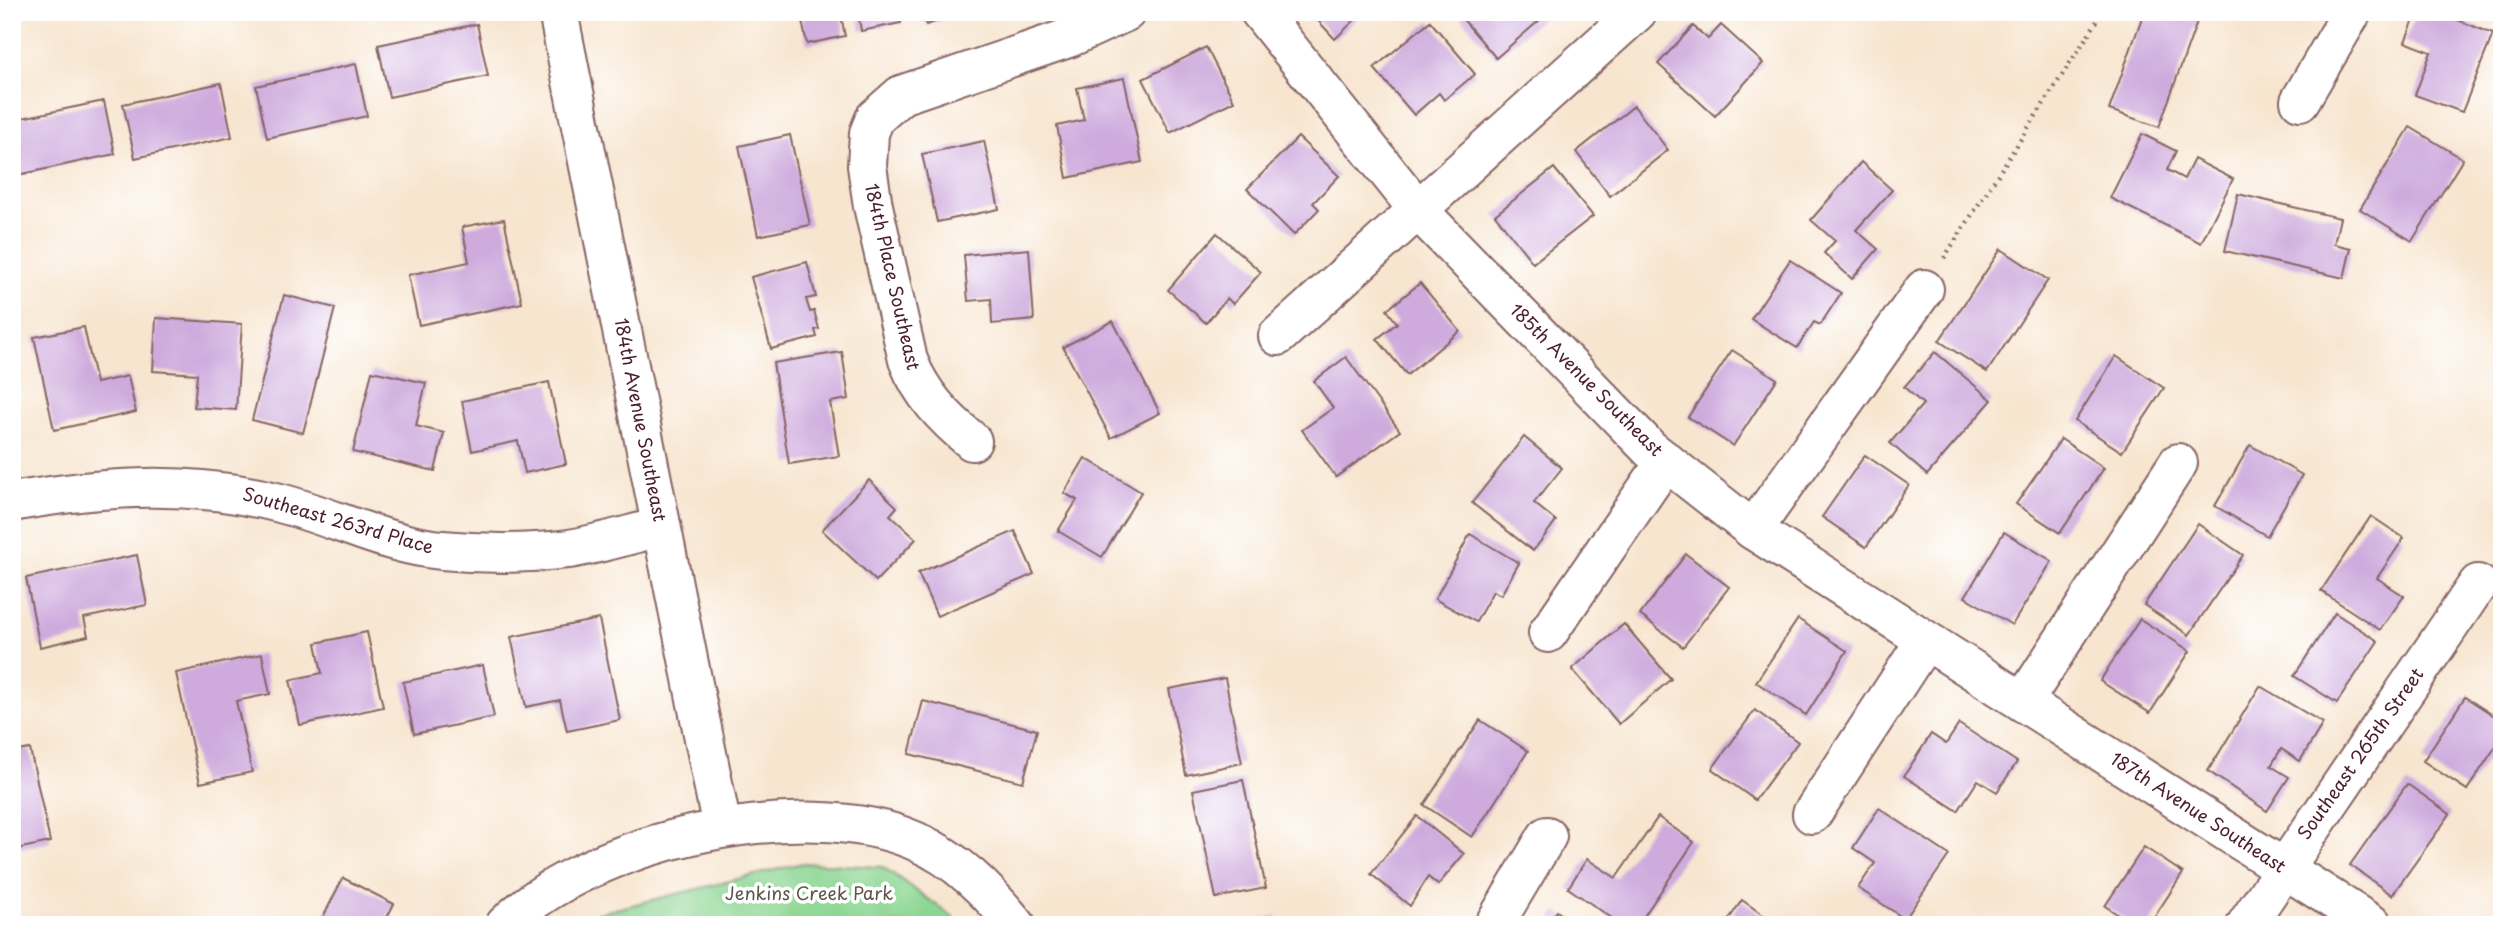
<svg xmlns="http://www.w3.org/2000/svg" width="2514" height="937" viewBox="0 0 2514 937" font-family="'Playpen Sans',sans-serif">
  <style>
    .green { fill: #8cd693; stroke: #6b7a5f; stroke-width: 2 }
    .building { fill: #ceaadd }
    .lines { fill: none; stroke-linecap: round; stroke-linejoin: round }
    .minor-casing { stroke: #876464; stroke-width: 42 }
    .path { stroke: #876464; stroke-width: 4.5; stroke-dasharray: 2 5; stroke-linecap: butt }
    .minor { stroke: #fff; stroke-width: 38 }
    .labels { text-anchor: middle; stroke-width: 7; stroke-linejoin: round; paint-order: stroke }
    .street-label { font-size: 18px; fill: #4a1f2b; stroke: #fff }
    .park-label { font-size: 18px; fill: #5e564a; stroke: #fff }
  </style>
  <rect width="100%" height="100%" fill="#fff"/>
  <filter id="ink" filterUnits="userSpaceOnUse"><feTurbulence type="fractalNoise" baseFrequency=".0143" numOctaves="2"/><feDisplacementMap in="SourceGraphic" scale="14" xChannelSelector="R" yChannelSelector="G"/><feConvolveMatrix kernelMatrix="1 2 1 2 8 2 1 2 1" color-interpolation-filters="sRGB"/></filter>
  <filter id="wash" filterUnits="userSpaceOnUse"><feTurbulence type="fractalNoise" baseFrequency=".00686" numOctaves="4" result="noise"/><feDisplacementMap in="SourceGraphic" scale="28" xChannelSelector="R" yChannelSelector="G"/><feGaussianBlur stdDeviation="1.57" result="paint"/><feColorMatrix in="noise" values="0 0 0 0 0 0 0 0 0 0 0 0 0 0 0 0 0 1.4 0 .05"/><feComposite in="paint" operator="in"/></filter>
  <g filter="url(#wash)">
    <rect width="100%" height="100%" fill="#f7e5cf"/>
    <path class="green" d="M 803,863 L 883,867 L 952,916 L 957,925 L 565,925 L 579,918 Z"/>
    <g id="blocks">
      <g class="building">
        <path d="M 800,12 L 855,12 L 855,13 L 841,16 L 845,36 L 807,44 Z"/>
        <path d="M 858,12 L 899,12 L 901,23 L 861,31 Z"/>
        <path d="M 922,12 L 962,12 L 962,13 L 926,25 Z"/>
        <path d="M 1310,12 L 1363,12 L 1335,39 Z"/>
        <path d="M 1466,12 L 1549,12 L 1496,58 L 1461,17 Z"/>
        <path d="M 2144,12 L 2189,12 L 2199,16 L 2159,127 L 2109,110 Z"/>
        <path d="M 2417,12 L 2438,12 L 2493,34 L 2462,112 L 2415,95 L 2431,52 L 2405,42 Z"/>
        <path d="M 1430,21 L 1475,74 L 1444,100 L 1439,93 L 1414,115 L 1374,68 Z"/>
        <path d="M 477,24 L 488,76 L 389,97 L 378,45 Z"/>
        <path d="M 1721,25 L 1763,63 L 1715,116 L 1658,64 L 1693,26 L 1708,39 Z"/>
        <path d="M 1206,47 L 1234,101 L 1170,133 L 1143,79 Z"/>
        <path d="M 356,64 L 367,116 L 267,138 L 256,86 Z"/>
        <path d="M 1124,78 L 1142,162 L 1067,178 L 1057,126 L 1084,120 L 1077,88 Z"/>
        <path d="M 221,83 L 232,137 L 135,158 L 123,104 Z"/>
        <path d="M 104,101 L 115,154 L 18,175 L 12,148 L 12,120 Z"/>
        <path d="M 1634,106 L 1668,150 L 1610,196 L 1576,152 Z"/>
        <path d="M 2410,127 L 2463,159 L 2412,241 L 2360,209 Z"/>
        <path d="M 2142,134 L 2176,151 L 2167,170 L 2184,179 L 2194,159 L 2233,179 L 2201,243 L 2110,198 Z"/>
        <path d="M 790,135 L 810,225 L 758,236 L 739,146 Z"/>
        <path d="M 1298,137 L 1339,176 L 1313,203 L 1319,209 L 1294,235 L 1247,189 Z"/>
        <path d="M 984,141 L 999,209 L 937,222 L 922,154 Z"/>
        <path d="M 1861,162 L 1892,190 L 1856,230 L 1878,249 L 1852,279 L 1824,253 L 1835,241 L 1811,220 Z"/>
        <path d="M 1554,168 L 1593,216 L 1533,263 L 1495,215 Z"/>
        <path d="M 2238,194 L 2340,218 L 2334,244 L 2351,248 L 2344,278 L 2225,251 Z"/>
        <path d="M 504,219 L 522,303 L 419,325 L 408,275 L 469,262 L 462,227 Z"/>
        <path d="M 1217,233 L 1261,272 L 1233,304 L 1227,298 L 1206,323 L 1168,290 Z"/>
        <path d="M 1029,249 L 1034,320 L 992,324 L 991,299 L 968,301 L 964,255 Z"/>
        <path d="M 2001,249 L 2048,280 L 1987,372 L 1939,341 Z"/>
        <path d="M 1790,260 L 1841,293 L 1820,325 L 1814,322 L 1797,348 L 1751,319 Z"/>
        <path d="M 807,262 L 816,297 L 806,299 L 810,312 L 814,311 L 819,329 L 815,330 L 817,337 L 771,349 L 751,277 Z"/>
        <path d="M 1420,283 L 1460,331 L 1407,375 L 1377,339 L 1397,323 L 1387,310 Z"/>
        <path d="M 284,295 L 335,308 L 303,433 L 252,420 Z"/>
        <path d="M 156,318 L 242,324 L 236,410 L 194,407 L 197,374 L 153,371 Z"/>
        <path d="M 1113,321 L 1160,413 L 1111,438 L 1063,347 Z"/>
        <path d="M 84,327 L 96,383 L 128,376 L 136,412 L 54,430 L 34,337 Z"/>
        <path d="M 1732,350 L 1777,379 L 1733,446 L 1688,417 Z"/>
        <path d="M 842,352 L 849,399 L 830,402 L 839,456 L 789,464 L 773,363 Z"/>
        <path d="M 1935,352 L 1992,400 L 1927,475 L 1890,443 L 1923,404 L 1904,387 Z"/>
        <path d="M 2116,356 L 2164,388 L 2122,452 L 2075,421 Z"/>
        <path d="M 1346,357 L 1400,431 L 1336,477 L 1302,430 L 1333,408 L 1314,381 Z"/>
        <path d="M 372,371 L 426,383 L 416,426 L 444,433 L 435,471 L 353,452 Z"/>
        <path d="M 549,382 L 566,464 L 525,473 L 518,441 L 472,451 L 462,401 Z"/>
        <path d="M 12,392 L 20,420 L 12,422 Z"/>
        <path d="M 1524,437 L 1562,468 L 1534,503 L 1556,521 L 1533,551 L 1472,503 Z"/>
        <path d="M 2061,439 L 2104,468 L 2060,533 L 2016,504 Z"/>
        <path d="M 2250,445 L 2302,475 L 2267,536 L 2215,506 Z"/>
        <path d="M 1865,455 L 1909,485 L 1866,547 L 1822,517 Z"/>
        <path d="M 1085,458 L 1141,492 L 1102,557 L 1058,531 L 1077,500 L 1064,493 Z"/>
        <path d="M 869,480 L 897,507 L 890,515 L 916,539 L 876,581 L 822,530 Z"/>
        <path d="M 2371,516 L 2404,538 L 2377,578 L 2404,596 L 2380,630 L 2321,591 Z"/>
        <path d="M 2198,524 L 2243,555 L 2189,635 L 2144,605 Z"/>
        <path d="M 1015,531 L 1034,574 L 937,616 L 918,573 Z"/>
        <path d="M 2004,532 L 2052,561 L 2012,625 L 1965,597 Z"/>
        <path d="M 1470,534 L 1519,563 L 1501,595 L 1493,591 L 1476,622 L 1435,599 Z"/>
        <path d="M 1686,554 L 1729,587 L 1683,647 L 1640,615 Z"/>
        <path d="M 137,555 L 147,605 L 84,618 L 88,636 L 40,647 L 26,578 Z"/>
        <path d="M 2335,613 L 2378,641 L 2337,703 L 2294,676 Z"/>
        <path d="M 599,619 L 620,720 L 567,731 L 560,700 L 526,707 L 511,637 Z"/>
        <path d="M 1798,619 L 1847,651 L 1806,715 L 1756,682 Z"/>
        <path d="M 2140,619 L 2190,651 L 2150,713 L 2100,681 Z"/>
        <path d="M 1624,624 L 1671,679 L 1619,724 L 1572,669 Z"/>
        <path d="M 367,632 L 383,707 L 300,725 L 290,680 L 322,673 L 316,643 Z"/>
        <path d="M 262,654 L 270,694 L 236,701 L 252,772 L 200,783 L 176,673 Z"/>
        <path d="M 483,665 L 494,717 L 414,734 L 403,682 Z"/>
        <path d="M 1225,678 L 1242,763 L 1186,775 L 1169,689 Z"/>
        <path d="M 2260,686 L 2323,723 L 2300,761 L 2281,749 L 2271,766 L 2289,777 L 2267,811 L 2208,771 Z"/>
        <path d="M 2465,697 L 2502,721 L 2502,737 L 2467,790 L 2423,761 Z"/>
        <path d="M 923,701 L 1037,730 L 1023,782 L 909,754 Z"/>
        <path d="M 1755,710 L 1798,742 L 1755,800 L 1712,769 Z"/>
        <path d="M 1480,720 L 1528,751 L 1472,837 L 1424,805 Z"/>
        <path d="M 1959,724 L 2017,762 L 1997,792 L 1978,780 L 1958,811 L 1904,776 L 1931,734 L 1946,744 Z"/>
        <path d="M 30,749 L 50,842 L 12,850 L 12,752 Z"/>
        <path d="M 1243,780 L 1266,888 L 1216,898 L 1193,790 Z"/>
        <path d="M 2407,784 L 2450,814 L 2392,895 L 2350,865 Z"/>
        <path d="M 1879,808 L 1949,855 L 1905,919 L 1858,888 L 1875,863 L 1853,848 Z"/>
        <path d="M 1417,816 L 1464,854 L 1438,885 L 1428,877 L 1410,906 L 1371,874 Z"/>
        <path d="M 1658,817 L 1694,842 L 1638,925 L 1622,925 L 1568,888 L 1587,859 L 1616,878 Z"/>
        <path d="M 2144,847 L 2183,873 L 2149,925 L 2134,925 L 2105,906 Z"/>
        <path d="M 343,878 L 394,904 L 383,925 L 319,925 Z"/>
        <path d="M 1742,900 L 1777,925 L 1725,925 Z"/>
        <path d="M 2502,904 L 2502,925 L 2489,925 Z"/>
        <path d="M 1557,911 L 1575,925 L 1546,925 Z"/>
        <path d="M 1277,916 L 1279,925 L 1239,925 L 1239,924 Z"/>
      </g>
    </g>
  </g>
  <g filter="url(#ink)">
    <use href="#blocks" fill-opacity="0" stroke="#876464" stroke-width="2"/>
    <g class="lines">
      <g class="minor-casing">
        <g id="minor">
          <path d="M 558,12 L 722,828"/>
          <path d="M 1260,12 L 1419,211 L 1650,449 L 1753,530 L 2373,925"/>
          <path d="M 2300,101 L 2352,12"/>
          <path d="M 1278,336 L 1637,12"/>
          <path d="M 972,441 C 944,418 921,394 908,360 L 873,206 L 867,166 L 869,133 L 875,118 L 901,95 L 1071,37 L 1126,12"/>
          <path d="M 12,502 C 103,486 190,480 280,503 C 334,517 386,545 442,550 C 484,554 527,554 569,549 C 600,544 631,534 661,527"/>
          <path d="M 1753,530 L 1924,289"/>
          <path d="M 1548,633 L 1666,461"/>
          <path d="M 2023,702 L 2178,463"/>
          <path d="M 1812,814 L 1925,641"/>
          <path d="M 505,925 C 587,841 807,792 915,841 C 957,859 987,890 1016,925"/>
          <path d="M 1494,925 L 1547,836"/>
          <path d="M 2246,925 L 2478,584"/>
        </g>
      </g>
      <path class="path" d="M 1944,258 L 2103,12"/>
      <use href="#minor" class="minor"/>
    </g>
  </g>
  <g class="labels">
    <g class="street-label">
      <text transform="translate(892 277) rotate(77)" y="6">184th Place Southeast</text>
      <text transform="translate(1586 380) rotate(45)" y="6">185th Avenue Southeast</text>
      <text transform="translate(640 420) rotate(79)" y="6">184th Avenue Southeast</text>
      <text transform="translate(338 521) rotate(16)" y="6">Southeast 263rd Place</text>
      <text transform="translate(2361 754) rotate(-55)" y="6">Southeast 265th Street</text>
      <text transform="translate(2198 813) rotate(33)" y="6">187th Avenue Southeast</text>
    </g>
    <g class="park-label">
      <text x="809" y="900">Jenkins Creek Park</text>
    </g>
  </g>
  <rect width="2514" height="937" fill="none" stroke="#fff" stroke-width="42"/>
</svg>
